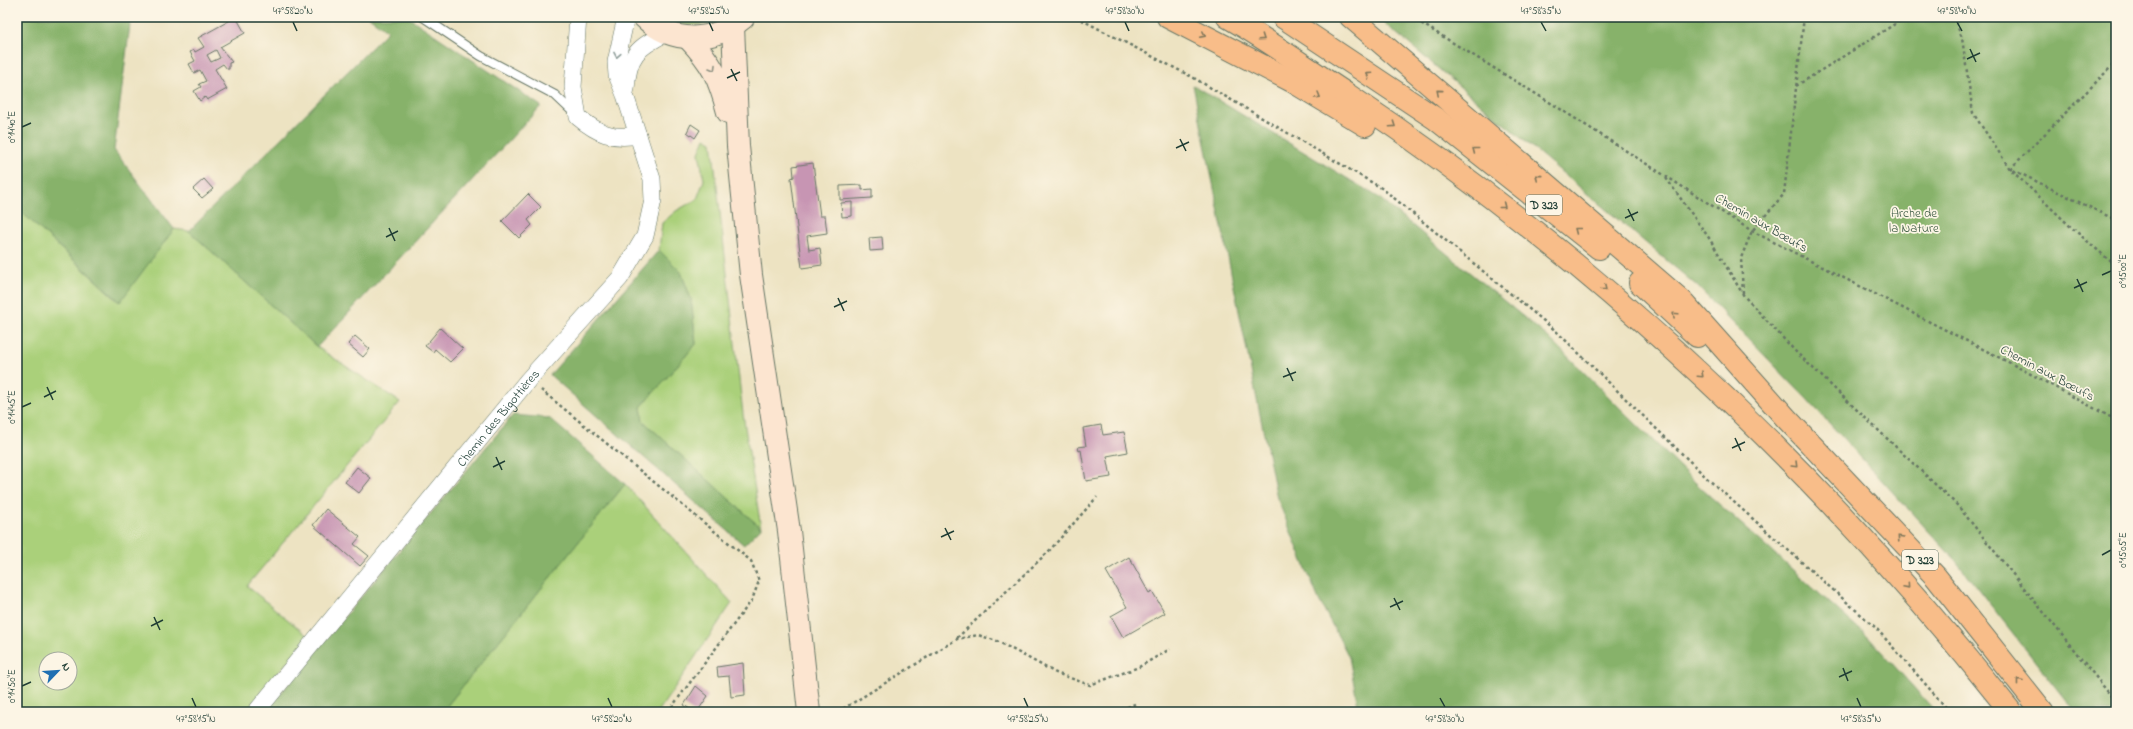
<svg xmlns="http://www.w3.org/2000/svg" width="2133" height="729" viewBox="0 0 2133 729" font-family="'Indie Flower',sans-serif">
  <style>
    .green { fill: #aad07a; stroke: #648657; fill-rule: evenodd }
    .forest { fill: #87b26a; stroke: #53784f }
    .building { fill: #c795b3; fill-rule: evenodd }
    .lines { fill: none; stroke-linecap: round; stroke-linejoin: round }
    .lane-casing { stroke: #677766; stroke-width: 10 }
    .street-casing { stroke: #677766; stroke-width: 18 }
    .secondary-casing { stroke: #677766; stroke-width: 24 }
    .highway-casing { stroke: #677766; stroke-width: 24 }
    .path { stroke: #677766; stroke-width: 2.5; stroke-dasharray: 3 3; stroke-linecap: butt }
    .lane { stroke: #fff; stroke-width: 8 }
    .street { stroke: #fff; stroke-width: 17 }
    .secondary { stroke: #fce5d0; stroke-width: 22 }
    .highway { stroke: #f8bd89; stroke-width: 22 }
    .oneway { stroke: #81775a }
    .oneway2 { stroke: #8f9e9a }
    .oneway3 { stroke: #8e9182 }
    .ticks { fill: none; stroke: #1f3d34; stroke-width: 1.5 }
    .labels { text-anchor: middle; stroke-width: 3.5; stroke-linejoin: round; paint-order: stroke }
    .shield { fill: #fcf5e5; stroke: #617469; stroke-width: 1 }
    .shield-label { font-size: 12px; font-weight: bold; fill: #1f3d34 }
    .park-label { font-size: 13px; fill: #3b5a42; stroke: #fcf5e5 }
    .street-label { font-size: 13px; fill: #1f3d34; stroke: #fcf5e5 }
    .neatline { fill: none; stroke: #1f3d34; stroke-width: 1.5 }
    .ticks-label { font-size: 10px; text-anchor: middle; fill: #1f3d34 }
  </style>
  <rect width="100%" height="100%" fill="#fcf5e5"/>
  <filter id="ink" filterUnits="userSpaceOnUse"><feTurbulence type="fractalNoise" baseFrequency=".025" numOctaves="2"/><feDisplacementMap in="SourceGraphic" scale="8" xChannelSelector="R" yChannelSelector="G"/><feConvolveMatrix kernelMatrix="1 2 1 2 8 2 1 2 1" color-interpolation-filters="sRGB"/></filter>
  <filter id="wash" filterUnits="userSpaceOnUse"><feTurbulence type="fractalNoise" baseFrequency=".012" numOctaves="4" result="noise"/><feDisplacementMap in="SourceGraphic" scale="16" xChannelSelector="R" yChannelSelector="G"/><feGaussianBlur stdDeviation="0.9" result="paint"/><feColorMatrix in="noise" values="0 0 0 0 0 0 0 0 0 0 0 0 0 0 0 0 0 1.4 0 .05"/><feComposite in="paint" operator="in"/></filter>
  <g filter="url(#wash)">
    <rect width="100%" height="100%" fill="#ede3c2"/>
    <g class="green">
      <path d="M 664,17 L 723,17 C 704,25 682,30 664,17 Z"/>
      <path d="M 705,138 L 712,142 L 743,414 L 761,528 L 643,421 L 641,407 L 696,344 L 691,299 L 681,273 L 659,250 L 662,223 L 676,211 L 697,199 L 704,180 L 699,153 Z"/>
      <path d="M 17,208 L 119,302 L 174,229 L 189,231 L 317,347 L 400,402 L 247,586 L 309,637 L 245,712 L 17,712 ZM 46,659 L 70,659 L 70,683 L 46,683 Z"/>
      <path d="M 625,484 L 732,603 L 658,712 L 442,712 Z"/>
    </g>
    <g class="forest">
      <path d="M 17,17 L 131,17 L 114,150 L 174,229 L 120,302 L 17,208 Z"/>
      <path d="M 369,17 L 408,17 L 541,106 L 317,347 L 189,231 L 388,31 Z"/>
      <path d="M 1377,17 L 2116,17 L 2116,712 L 2075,712 L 1956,561 L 1807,399 L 1696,285 Z"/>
      <path d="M 1193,85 L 1378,197 L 1549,338 L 1702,489 L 1868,637 L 1936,712 L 1359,712 L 1349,657 L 1319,600 L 1277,498 Z"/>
      <path d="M 659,250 L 681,272 L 691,299 L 696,344 L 641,407 L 643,421 L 761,528 L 744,545 L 550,375 Z"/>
      <path d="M 513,415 L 549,418 L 625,484 L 442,712 L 369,712 L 363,708 L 360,712 L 265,712 Z"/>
    </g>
    <g id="blocks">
      <g class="building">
        <path d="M 236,17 L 245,33 L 220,47 L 232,62 L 229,63 L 229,69 L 227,69 L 223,64 L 215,69 L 227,89 L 207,100 L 205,97 L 200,101 L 194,91 L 201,87 L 199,84 L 206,81 L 200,70 L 194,73 L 189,64 L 195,61 L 190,52 L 194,50 L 195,52 L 204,47 L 198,38 ZM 216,50 L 220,58 L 211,62 L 207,55 Z"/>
        <path d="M 691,124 L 700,130 L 695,138 L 687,132 Z"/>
        <path d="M 813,163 L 820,216 L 825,216 L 827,233 L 807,236 L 809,250 L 820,248 L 822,265 L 802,268 L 791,178 L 794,177 L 793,166 Z"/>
        <path d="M 204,179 L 213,189 L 202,198 L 193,189 Z"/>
        <path d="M 862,185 L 862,190 L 872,189 L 872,198 L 840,200 L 840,186 Z"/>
        <path d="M 528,194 L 541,207 L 528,220 L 532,225 L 519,238 L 502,221 Z"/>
        <path d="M 852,202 L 852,216 L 842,217 L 841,203 Z"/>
        <path d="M 882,237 L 883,250 L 870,251 L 869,238 Z"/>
        <path d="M 440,328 L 463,349 L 450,362 L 435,349 L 433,352 L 425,346 Z"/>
        <path d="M 355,336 L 370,349 L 363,357 L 348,344 Z"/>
        <path d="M 1101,425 L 1103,435 L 1124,432 L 1128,452 L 1107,456 L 1111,477 L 1086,481 L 1081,450 L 1079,451 L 1078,447 L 1086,446 L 1083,428 Z"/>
        <path d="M 357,467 L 371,478 L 359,493 L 345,482 Z"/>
        <path d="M 326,509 L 360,537 L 354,544 L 369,556 L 360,566 L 313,525 Z"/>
        <path d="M 1129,557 L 1149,593 L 1152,591 L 1165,613 L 1123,637 L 1111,616 L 1127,607 L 1106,571 Z"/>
        <path d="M 743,663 L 745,695 L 731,697 L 729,676 L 718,677 L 717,667 Z"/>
        <path d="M 696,686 L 708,696 L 697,712 L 694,712 L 684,705 Z"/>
      </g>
    </g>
  </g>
  <g filter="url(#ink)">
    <use href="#blocks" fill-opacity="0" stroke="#677766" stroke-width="1"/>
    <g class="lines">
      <g class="lane-casing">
        <path id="lane" d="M 423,17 L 481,56 L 555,95 L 575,114"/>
      </g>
      <g class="street-casing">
        <g id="street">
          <path d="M 578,17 L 573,87 L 578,117 C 597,133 613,140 638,135"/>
          <path d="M 626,89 C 628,55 637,48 666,33"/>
          <path id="s1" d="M 256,712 L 528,380 L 620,278 L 645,236 L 653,200 L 652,179 L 625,95 L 617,75 L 616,62 L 626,17"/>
        </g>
      </g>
      <g class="secondary-casing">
        <g id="secondary">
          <path d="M 644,17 C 673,45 713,43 743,18"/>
          <path d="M 733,26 L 738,146 L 751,275 L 789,531 L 809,712"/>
          <path d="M 688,38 C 713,64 719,78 728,112"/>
        </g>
      </g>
      <g class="highway-casing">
        <g id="highway">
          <path d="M 1168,17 L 1292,81 L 1365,125"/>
          <path d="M 1228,17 C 1270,41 1308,69 1348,95 C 1601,264 1823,474 2011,712"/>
          <path d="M 1283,17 L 1436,119 L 1599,248"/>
          <path d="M 1351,17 L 1682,301 L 1786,418 L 1936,577 L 2043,712"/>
          <path d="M 1640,283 L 1697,336"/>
        </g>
      </g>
      <g class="path">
        <path d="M 1076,17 L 1194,78 L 1383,189 L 1556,331 L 1709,480 L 1876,628 L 1950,712"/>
        <path d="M 1411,17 L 1554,105 L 1752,231 L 2012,364 L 2116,420"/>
        <path d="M 1954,17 L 1962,38 L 1973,113 L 2010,169 L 2071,227 L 2116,266"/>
        <path d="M 1796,86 L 1906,17"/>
        <path d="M 2010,169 L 2116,62"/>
        <path d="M 2013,170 L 2116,220"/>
        <path d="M 1666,178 L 1709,238 L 1744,296 L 1796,352 L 1958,506 L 2116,702"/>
        <path d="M 1743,293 L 1741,258 L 1752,231 L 1784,194 L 1804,17"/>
        <path d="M 541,390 L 751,561 L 759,581 L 752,600 L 668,712"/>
        <path d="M 957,638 L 1049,551 L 1097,497"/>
        <path d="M 838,712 L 957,639 L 978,635 L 997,641 L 1056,673 L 1090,685 L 1139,667 L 1170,649"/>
        <path d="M 1116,712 L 1135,704"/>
      </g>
      <use href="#lane" class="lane"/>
      <use href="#street" class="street"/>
      <use href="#secondary" class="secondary"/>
      <use href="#highway" class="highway"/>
    </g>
    <defs><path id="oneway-chevron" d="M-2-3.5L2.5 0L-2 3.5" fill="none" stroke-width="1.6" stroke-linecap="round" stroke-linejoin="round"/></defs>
    <g class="oneway">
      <use href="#oneway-chevron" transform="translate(1203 35) rotate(27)"/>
      <use href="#oneway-chevron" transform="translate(1262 38) rotate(34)"/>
      <use href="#oneway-chevron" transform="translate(1369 75) rotate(-146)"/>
      <use href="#oneway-chevron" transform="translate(1439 92) rotate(-139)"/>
      <use href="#oneway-chevron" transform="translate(1318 96) rotate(30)"/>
      <use href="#oneway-chevron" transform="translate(1393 125) rotate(34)"/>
      <use href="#oneway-chevron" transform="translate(1475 150) rotate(-142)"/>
      <use href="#oneway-chevron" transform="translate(1538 177) rotate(-139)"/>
      <use href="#oneway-chevron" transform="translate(1503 206) rotate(38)"/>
      <use href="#oneway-chevron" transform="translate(1577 230) rotate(-142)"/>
      <use href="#oneway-chevron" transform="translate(1604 288) rotate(39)"/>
      <use href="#oneway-chevron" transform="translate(1675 315) rotate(-137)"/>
      <use href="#oneway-chevron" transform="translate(1701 375) rotate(43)"/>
      <use href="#oneway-chevron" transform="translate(1795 465) rotate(45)"/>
      <use href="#oneway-chevron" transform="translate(1900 538) rotate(-133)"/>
      <use href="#oneway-chevron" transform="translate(1907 586) rotate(49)"/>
      <use href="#oneway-chevron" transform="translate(2019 681) rotate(-128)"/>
    </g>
    <use class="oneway2" href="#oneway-chevron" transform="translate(617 55) rotate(100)"/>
    <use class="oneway3" href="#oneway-chevron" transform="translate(713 68) rotate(60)"/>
  </g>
  <path class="ticks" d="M 293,22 L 297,31M 709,22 L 713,31M 1125,22 L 1129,31M 1541,22 L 1546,31M 1957,22 L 1962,31M 1970,49 L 1976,62M 1967,59 L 1980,53M 731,69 L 737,81M 727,78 L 740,72M 22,127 L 31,123M 1180,139 L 1186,151M 1176,148 L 1189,142M 1628,209 L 1634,221M 1625,218 L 1638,212M 389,228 L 395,241M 386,237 L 398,231M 2102,275 L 2111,271M 2077,279 L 2083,292M 2074,288 L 2087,282M 838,298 L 844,311M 834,307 L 847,301M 1287,368 L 1293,381M 1283,377 L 1296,372M 47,387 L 53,400M 44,397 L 56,391M 22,407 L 31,403M 1735,438 L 1741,451M 1732,448 L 1745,442M 496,457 L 502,470M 493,467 L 505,461M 945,528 L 951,540M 941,537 L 954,531M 2102,555 L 2111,550M 1394,598 L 1400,610M 1390,607 L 1403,601M 154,617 L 160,630M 151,626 L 163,620M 1843,668 L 1848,681M 1839,677 L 1852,671M 22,686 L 31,682M 192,698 L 196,707M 608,698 L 612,707M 1024,698 L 1028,707M 1440,698 L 1445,707M 1857,698 L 1861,707"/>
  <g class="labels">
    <g class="shield">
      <rect x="1526" y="195" width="36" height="20" rx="3"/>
      <rect x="1902" y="550" width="36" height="20" rx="3"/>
    </g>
    <g class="shield-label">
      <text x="1544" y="209">D 323</text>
      <text x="1920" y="564">D 323</text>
    </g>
    <g class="park-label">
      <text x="1914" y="217">Arche de<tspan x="1914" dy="15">la Nature</tspan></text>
    </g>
    <g class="street-label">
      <text transform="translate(1762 222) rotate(30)" y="5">Chemin aux Bœufs</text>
      <text transform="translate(2048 372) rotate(28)" y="5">Chemin aux Bœufs</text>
      <text dy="5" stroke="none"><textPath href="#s1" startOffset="381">Chemin des Bigottières</textPath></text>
    </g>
  </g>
  <rect width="2133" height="729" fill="none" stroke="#fcf5e5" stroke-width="44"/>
  <g transform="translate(58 671) rotate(65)"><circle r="19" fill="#fcf5e5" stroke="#a4ab9e"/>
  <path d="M0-3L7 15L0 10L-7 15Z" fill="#1f6fb2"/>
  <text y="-6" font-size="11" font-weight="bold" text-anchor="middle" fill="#1f3d34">N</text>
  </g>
  <rect x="22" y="22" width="2089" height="685" class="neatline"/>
  <g class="ticks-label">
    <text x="293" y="14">47°58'20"N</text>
    <text x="709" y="14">47°58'25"N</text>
    <text x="1125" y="14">47°58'30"N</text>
    <text x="1541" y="14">47°58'35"N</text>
    <text x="1957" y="14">47°58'40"N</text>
    <text transform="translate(11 127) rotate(-90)" y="4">0°14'40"E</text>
    <text transform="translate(2122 271) rotate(-90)" y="4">0°15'00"E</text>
    <text transform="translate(11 407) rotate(-90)" y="4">0°14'45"E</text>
    <text transform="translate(2122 550) rotate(-90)" y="4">0°15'05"E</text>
    <text transform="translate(11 686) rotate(-90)" y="4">0°14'50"E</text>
    <text x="196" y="722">47°58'15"N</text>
    <text x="612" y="722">47°58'20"N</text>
    <text x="1028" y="722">47°58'25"N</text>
    <text x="1445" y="722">47°58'30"N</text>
    <text x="1861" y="722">47°58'35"N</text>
  </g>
</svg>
